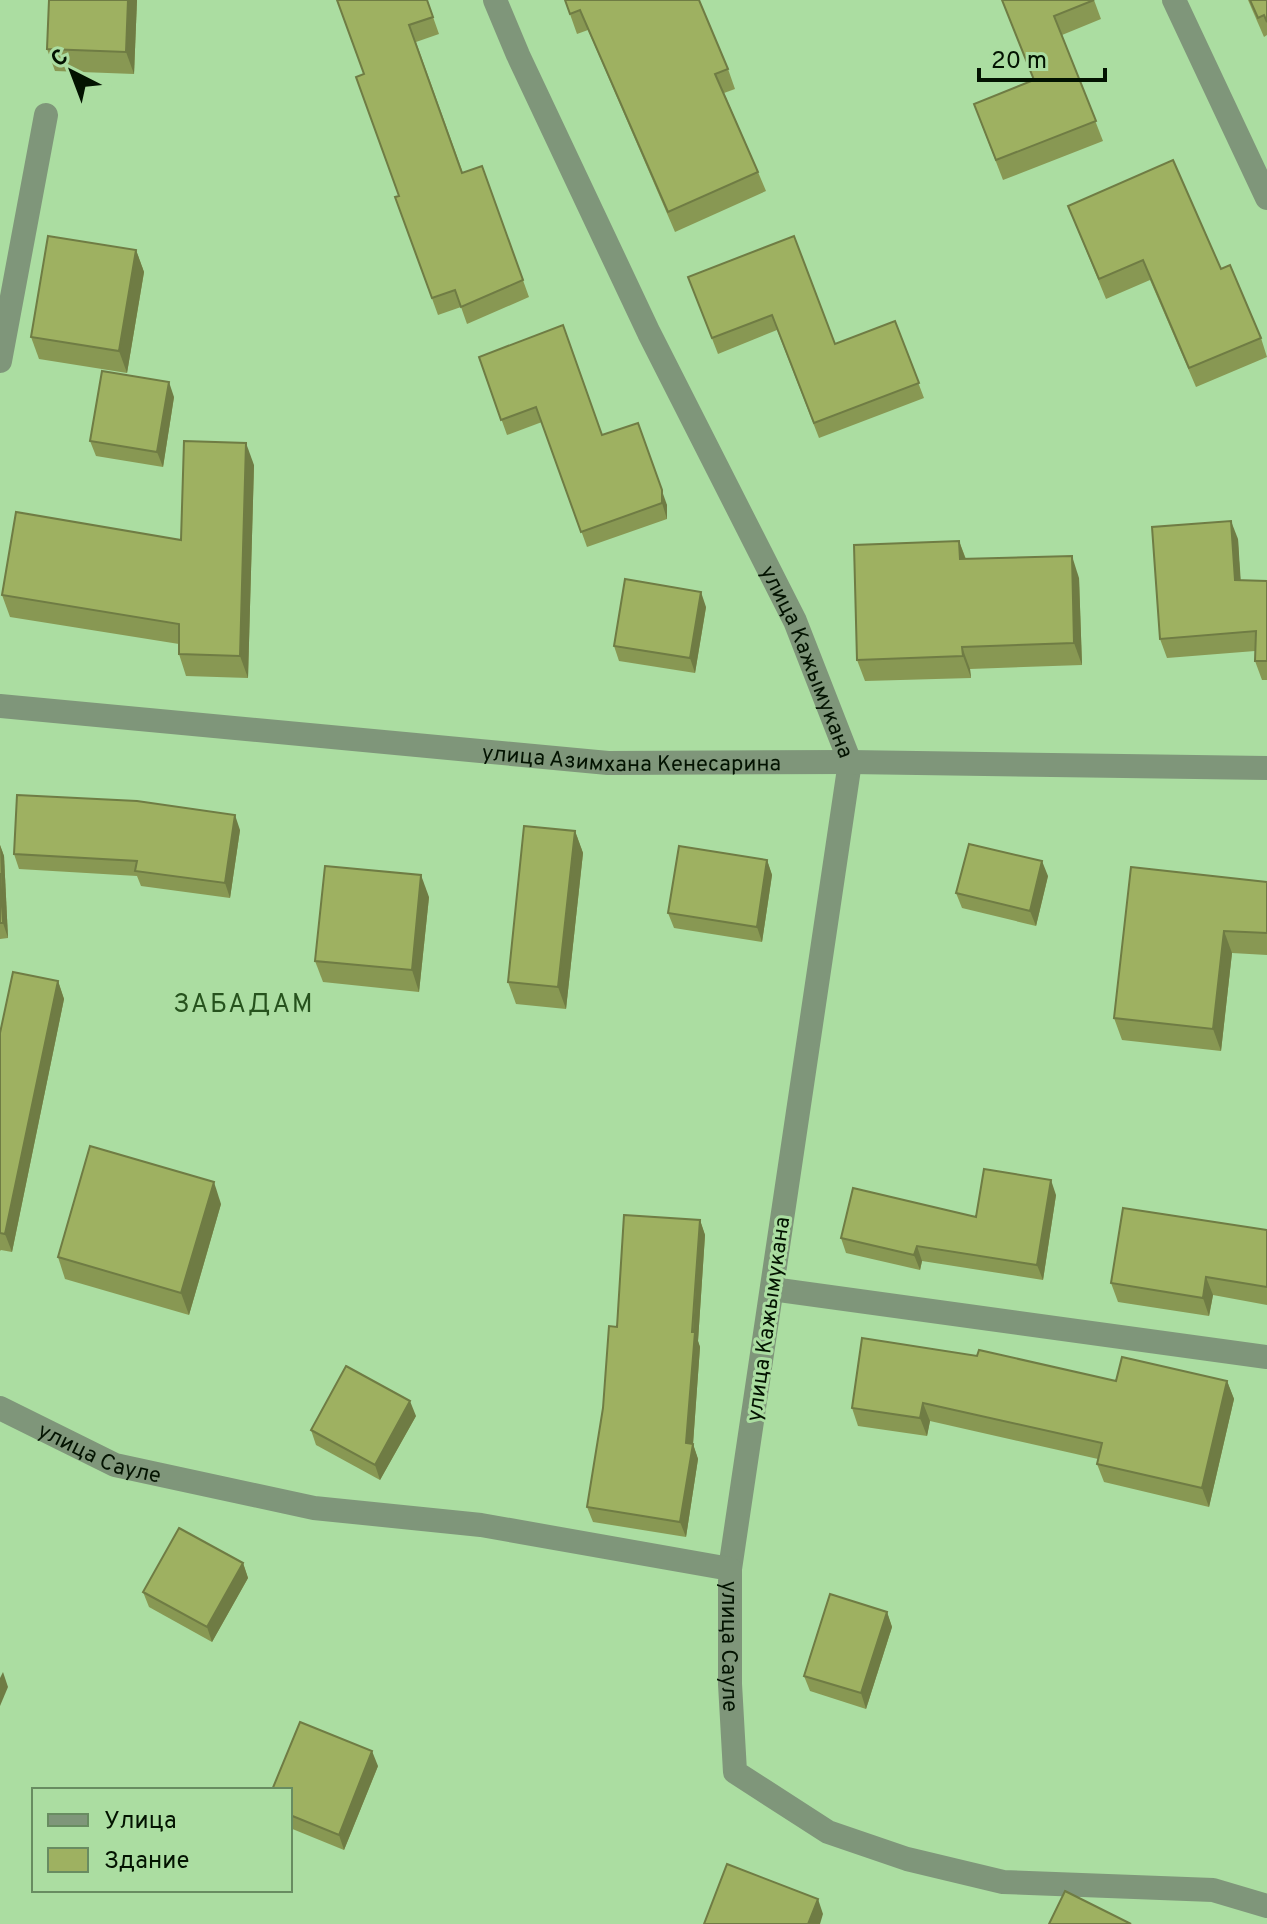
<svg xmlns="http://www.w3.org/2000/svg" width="1267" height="1924" viewBox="0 0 1267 1924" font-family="Overpass,sans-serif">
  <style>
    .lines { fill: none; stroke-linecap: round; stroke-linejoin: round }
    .minor { stroke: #7f967a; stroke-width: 24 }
    .tertiary { stroke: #7f967a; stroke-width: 24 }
    .wall { fill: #889853 }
    .shaded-wall { fill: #6f7c44 }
    .building { fill: #9eb161; stroke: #6f7c44; stroke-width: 2 }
    .labels { text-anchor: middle; stroke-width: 6; stroke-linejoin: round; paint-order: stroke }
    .street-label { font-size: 22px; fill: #031301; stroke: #abdda1 }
    .quarter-label { font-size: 26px; letter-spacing: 2px; fill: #26521d; stroke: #abdda1 }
  </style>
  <rect width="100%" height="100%" fill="#abdda1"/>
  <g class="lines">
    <g class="minor">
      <path id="s1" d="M 495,0 L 518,55 L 649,333 L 795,621 L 850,762 L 730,1569"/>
      <path d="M 1174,0 L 1267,198"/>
      <path d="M 0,361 L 46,115"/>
      <path d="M 772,1289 L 1267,1357"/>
      <path id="s2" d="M 0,1408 L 115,1465 L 314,1508 L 481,1525 L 730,1569 L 730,1684 L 735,1772 L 828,1832 L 907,1859 L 1003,1882 L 1213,1890 L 1267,1906"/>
    </g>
    <path class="tertiary" id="s3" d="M 0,706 L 608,763 L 850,762 L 1267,768"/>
  </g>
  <g class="wall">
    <path d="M 49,0 L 137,0 L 134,74 L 55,71 L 47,49 Z"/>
    <path d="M 427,0 L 439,34 L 416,42 L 463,173 L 482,166 L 529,297 L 467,324 L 461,307 L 438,315 L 395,197 L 399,196 L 364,74 Z"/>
    <path d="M 565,0 L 728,69 L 735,89 L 724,93 L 758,172 L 766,191 L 675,232 L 588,30 L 577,34 Z"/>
    <path d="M 1002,0 L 1094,0 L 1101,19 L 1062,35 L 1103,141 L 1003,180 L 981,123 L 1034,80 Z"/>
    <path d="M 1248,0 L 1267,0 L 1267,35 L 1264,37 Z"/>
    <path d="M 1068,206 L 1221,269 L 1261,338 L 1267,357 L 1196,387 L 1150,280 L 1106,299 Z"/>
    <path d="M 136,250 L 144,272 L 127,373 L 39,359 L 31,337 Z"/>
    <path d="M 688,277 L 835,344 L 895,321 L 924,398 L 819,438 L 777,330 L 718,354 Z"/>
    <path d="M 479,357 L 602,435 L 667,505 L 667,519 L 587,547 L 542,422 L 507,435 Z"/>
    <path d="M 174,397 L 163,467 L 96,456 L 90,441 Z"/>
    <path d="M 254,465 L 248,678 L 186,676 L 179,654 L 179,644 L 10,617 L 2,595 L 181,540 Z"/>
    <path d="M 1238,539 L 1240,581 L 1267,581 L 1267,680 L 1262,680 L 1255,661 L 1255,651 L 1167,658 L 1160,639 Z"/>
    <path d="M 959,541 L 966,559 L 1079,578 L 1082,665 L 970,669 L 971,678 L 865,681 L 857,660 Z"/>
    <path d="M 706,607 L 695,673 L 619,661 L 614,646 Z"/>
    <path d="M 240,830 L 230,898 L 141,886 L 137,876 L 19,869 L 14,854 Z"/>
    <path d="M 575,831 L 583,853 L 566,1009 L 516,1004 L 508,982 Z"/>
    <path d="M 0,845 L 4,856 L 8,938 L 0,939 Z"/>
    <path d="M 767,860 L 772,875 L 762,942 L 674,928 L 668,913 Z"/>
    <path d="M 1048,876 L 1036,926 L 962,908 L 956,893 Z"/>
    <path d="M 1267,882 L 1267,955 L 1232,953 L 1221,1051 L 1122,1040 L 1114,1018 Z"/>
    <path d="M 429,897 L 419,992 L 323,982 L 315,961 Z"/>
    <path d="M 58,981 L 64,999 L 12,1252 L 1,1250 L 0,1251 L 0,1033 Z"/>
    <path d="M 1056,1195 L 1043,1280 L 922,1261 L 920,1270 L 846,1253 L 841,1238 L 976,1217 Z"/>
    <path d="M 221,1204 L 189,1315 L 65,1279 L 58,1257 Z"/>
    <path d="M 700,1220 L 705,1235 L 698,1341 L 700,1347 L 693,1444 L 698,1459 L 686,1537 L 593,1522 L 587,1507 L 617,1327 Z"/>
    <path d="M 1267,1230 L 1267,1305 L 1213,1295 L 1209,1316 L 1118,1302 L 1111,1283 Z"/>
    <path d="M 1116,1381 L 1227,1381 L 1234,1399 L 1209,1507 L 1104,1482 L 1097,1464 L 1098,1459 L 930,1421 L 927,1436 L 858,1426 L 852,1408 Z"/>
    <path d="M 416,1416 L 380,1480 L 316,1445 L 311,1430 Z"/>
    <path d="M 243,1563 L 248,1578 L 212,1642 L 149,1607 L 143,1592 Z"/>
    <path d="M 887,1612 L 892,1627 L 866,1709 L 810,1691 L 804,1676 Z"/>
    <path d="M 378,1766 L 344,1850 L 290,1828 L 290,1790 Z"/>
  </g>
  <g class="shaded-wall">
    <path d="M 128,0 L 137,0 L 134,74 L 126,52 Z"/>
    <path d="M 136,250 L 144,272 L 127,373 L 119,351 Z"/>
    <path d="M 169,382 L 174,397 L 163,467 L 157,452 Z"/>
    <path d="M 638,423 L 667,505 L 667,519 L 662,503 Z"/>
    <path d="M 246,443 L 254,465 L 248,678 L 240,656 Z"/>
    <path d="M 1231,521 L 1238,539 L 1242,599 L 1235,580 Z"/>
    <path d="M 959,541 L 967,563 L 960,559 Z"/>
    <path d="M 1072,556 L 1079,578 L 1082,665 L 1074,643 Z"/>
    <path d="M 701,592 L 706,607 L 695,673 L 690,658 Z"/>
    <path d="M 962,647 L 970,669 L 971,678 L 963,656 Z"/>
    <path d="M 235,815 L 240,830 L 230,898 L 225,883 Z"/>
    <path d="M 575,831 L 583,853 L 566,1009 L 558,987 Z"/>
    <path d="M 0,845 L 4,856 L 8,938 L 3,923 Z"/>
    <path d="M 767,860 L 772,875 L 762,942 L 757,927 Z"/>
    <path d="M 1042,861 L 1048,876 L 1036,926 L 1030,911 Z"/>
    <path d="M 421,875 L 429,897 L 419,992 L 412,970 Z"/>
    <path d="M 1224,931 L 1232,953 L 1221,1051 L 1213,1029 Z"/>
    <path d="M 58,981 L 64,999 L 12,1252 L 5,1234 Z"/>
    <path d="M 1051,1180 L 1056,1195 L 1043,1280 L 1037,1265 Z"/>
    <path d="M 214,1182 L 221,1204 L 189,1315 L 181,1293 Z"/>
    <path d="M 700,1220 L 705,1235 L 698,1341 L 700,1347 L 693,1444 L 698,1459 L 686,1537 L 680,1522 L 686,1443 Z"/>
    <path d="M 917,1246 L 922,1261 L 920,1270 L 914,1255 Z"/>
    <path d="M 1206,1277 L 1213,1295 L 1209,1316 L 1203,1298 Z"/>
    <path d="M 1227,1381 L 1234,1399 L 1209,1507 L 1202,1488 Z"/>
    <path d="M 410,1401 L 416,1416 L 380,1480 L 375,1465 Z"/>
    <path d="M 923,1403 L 930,1421 L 927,1436 L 920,1418 Z"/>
    <path d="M 243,1563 L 248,1578 L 212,1642 L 207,1627 Z"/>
    <path d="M 887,1612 L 892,1627 L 866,1709 L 861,1693 Z"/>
    <path d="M 3,1672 L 8,1687 L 0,1706 L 0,1678 Z"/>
    <path d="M 372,1751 L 378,1766 L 344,1850 L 339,1835 Z"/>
    <path d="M 818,1899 L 823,1914 L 820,1924 L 808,1924 Z"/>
  </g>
  <g class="building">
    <path d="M 49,0 L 128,0 L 126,52 L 47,49 Z"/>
    <path d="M 337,0 L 427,0 L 433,17 L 409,25 L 462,173 L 482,166 L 523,280 L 461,307 L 455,290 L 432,298 L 395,197 L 399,196 L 356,77 L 364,74 Z"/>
    <path d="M 565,0 L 699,0 L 728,69 L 715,74 L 758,172 L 668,212 L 580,10 L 570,14 Z"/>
    <path d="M 1002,0 L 1094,0 L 1054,16 L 1096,121 L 996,160 L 974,104 L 1034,80 Z"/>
    <path d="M 1250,0 L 1267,0 L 1267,22 L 1264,15 L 1258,18 Z"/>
    <path d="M 1173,160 L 1221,269 L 1230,265 L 1261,338 L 1189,368 L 1143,260 L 1099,279 L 1068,206 Z"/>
    <path d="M 48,236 L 136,250 L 119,351 L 31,337 Z"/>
    <path d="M 794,236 L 835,344 L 895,321 L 919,383 L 814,423 L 772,315 L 712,338 L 688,277 Z"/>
    <path d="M 563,325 L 602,435 L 638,423 L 662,490 L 662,503 L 581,532 L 536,407 L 501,420 L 479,357 Z"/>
    <path d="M 102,371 L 169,382 L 157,452 L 90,441 Z"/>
    <path d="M 184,441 L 246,443 L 240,656 L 179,654 L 179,624 L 2,595 L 16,512 L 181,540 Z"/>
    <path d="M 1231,521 L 1235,580 L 1267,581 L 1267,661 L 1255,661 L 1256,631 L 1160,639 L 1152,527 Z"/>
    <path d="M 959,541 L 960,559 L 1072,556 L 1074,643 L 962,647 L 963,656 L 857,660 L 854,545 Z"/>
    <path d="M 625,579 L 701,592 L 690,658 L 614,646 Z"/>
    <path d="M 17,795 L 137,801 L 235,815 L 225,883 L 135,871 L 137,861 L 14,854 Z"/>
    <path d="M 524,826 L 575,831 L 558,987 L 508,982 Z"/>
    <path d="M 969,844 L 1042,861 L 1030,911 L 956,893 Z"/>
    <path d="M 679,846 L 767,860 L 757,927 L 668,913 Z"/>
    <path d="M 325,866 L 421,875 L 412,970 L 315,961 Z"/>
    <path d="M 1131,867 L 1267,882 L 1267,933 L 1224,931 L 1213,1029 L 1114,1018 Z"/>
    <path d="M 0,873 L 3,923 L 0,923 Z"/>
    <path d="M 13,972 L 58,981 L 5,1234 L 0,1233 L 0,1033 Z"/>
    <path d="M 90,1146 L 214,1182 L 181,1293 L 58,1257 Z"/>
    <path d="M 984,1169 L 1051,1180 L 1037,1265 L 917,1246 L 914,1255 L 841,1238 L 853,1188 L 976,1217 Z"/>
    <path d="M 1123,1208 L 1267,1230 L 1267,1287 L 1206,1277 L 1203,1298 L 1111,1283 Z"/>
    <path d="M 624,1215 L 700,1220 L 692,1332 L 695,1332 L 686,1443 L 693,1444 L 680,1522 L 587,1507 L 603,1408 L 609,1326 L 617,1327 Z"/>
    <path d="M 862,1338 L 977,1356 L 979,1350 L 1116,1381 L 1122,1357 L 1227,1381 L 1202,1488 L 1097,1464 L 1102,1443 L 923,1403 L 920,1418 L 852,1408 Z"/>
    <path d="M 346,1366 L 410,1401 L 375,1465 L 311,1430 Z"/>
    <path d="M 179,1528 L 243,1563 L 207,1627 L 143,1592 Z"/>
    <path d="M 830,1594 L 887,1612 L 861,1693 L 804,1676 Z"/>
    <path d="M 300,1722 L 372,1751 L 339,1835 L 290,1815 L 290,1790 L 272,1790 Z"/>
    <path d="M 727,1864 L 818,1899 L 808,1924 L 704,1924 Z"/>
    <path d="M 1065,1891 L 1131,1924 L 1049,1924 Z"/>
  </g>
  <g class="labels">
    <g class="street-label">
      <text dy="8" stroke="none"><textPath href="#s1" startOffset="732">улица Кажымукана</textPath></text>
      <text dy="8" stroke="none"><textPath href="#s3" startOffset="634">улица Азимхана Кенесарина</textPath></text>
      <text transform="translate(767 1319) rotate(-82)" y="8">улица Кажымукана</text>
      <text dy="8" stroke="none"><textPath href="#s2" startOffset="110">улица Сауле</textPath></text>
      <text dy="8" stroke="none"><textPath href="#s2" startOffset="830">улица Сауле</textPath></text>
    </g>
    <g class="quarter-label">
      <text x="244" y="1012">ЗАБАДАМ</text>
    </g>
  </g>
  <rect x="32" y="1788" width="260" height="104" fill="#abdda1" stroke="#688c61" stroke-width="2"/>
  <rect x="48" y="1814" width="40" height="12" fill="#7f967a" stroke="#688c61" stroke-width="2"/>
  <text x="104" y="1828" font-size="24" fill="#031301">Улица</text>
  <rect x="48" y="1848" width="40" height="24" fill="#9eb161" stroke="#688c61" stroke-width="2"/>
  <text x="104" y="1868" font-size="24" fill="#031301">Здание</text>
  <g transform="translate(72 72) rotate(318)" stroke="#abdda1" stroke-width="6" paint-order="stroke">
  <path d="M0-6L14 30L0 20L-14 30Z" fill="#031301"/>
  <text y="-12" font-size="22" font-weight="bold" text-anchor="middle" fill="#031301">С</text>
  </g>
  <path d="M979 68v12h126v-12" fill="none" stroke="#031301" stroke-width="4"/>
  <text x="991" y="68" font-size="24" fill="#031301" stroke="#abdda1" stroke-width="6" paint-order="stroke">20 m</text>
</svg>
